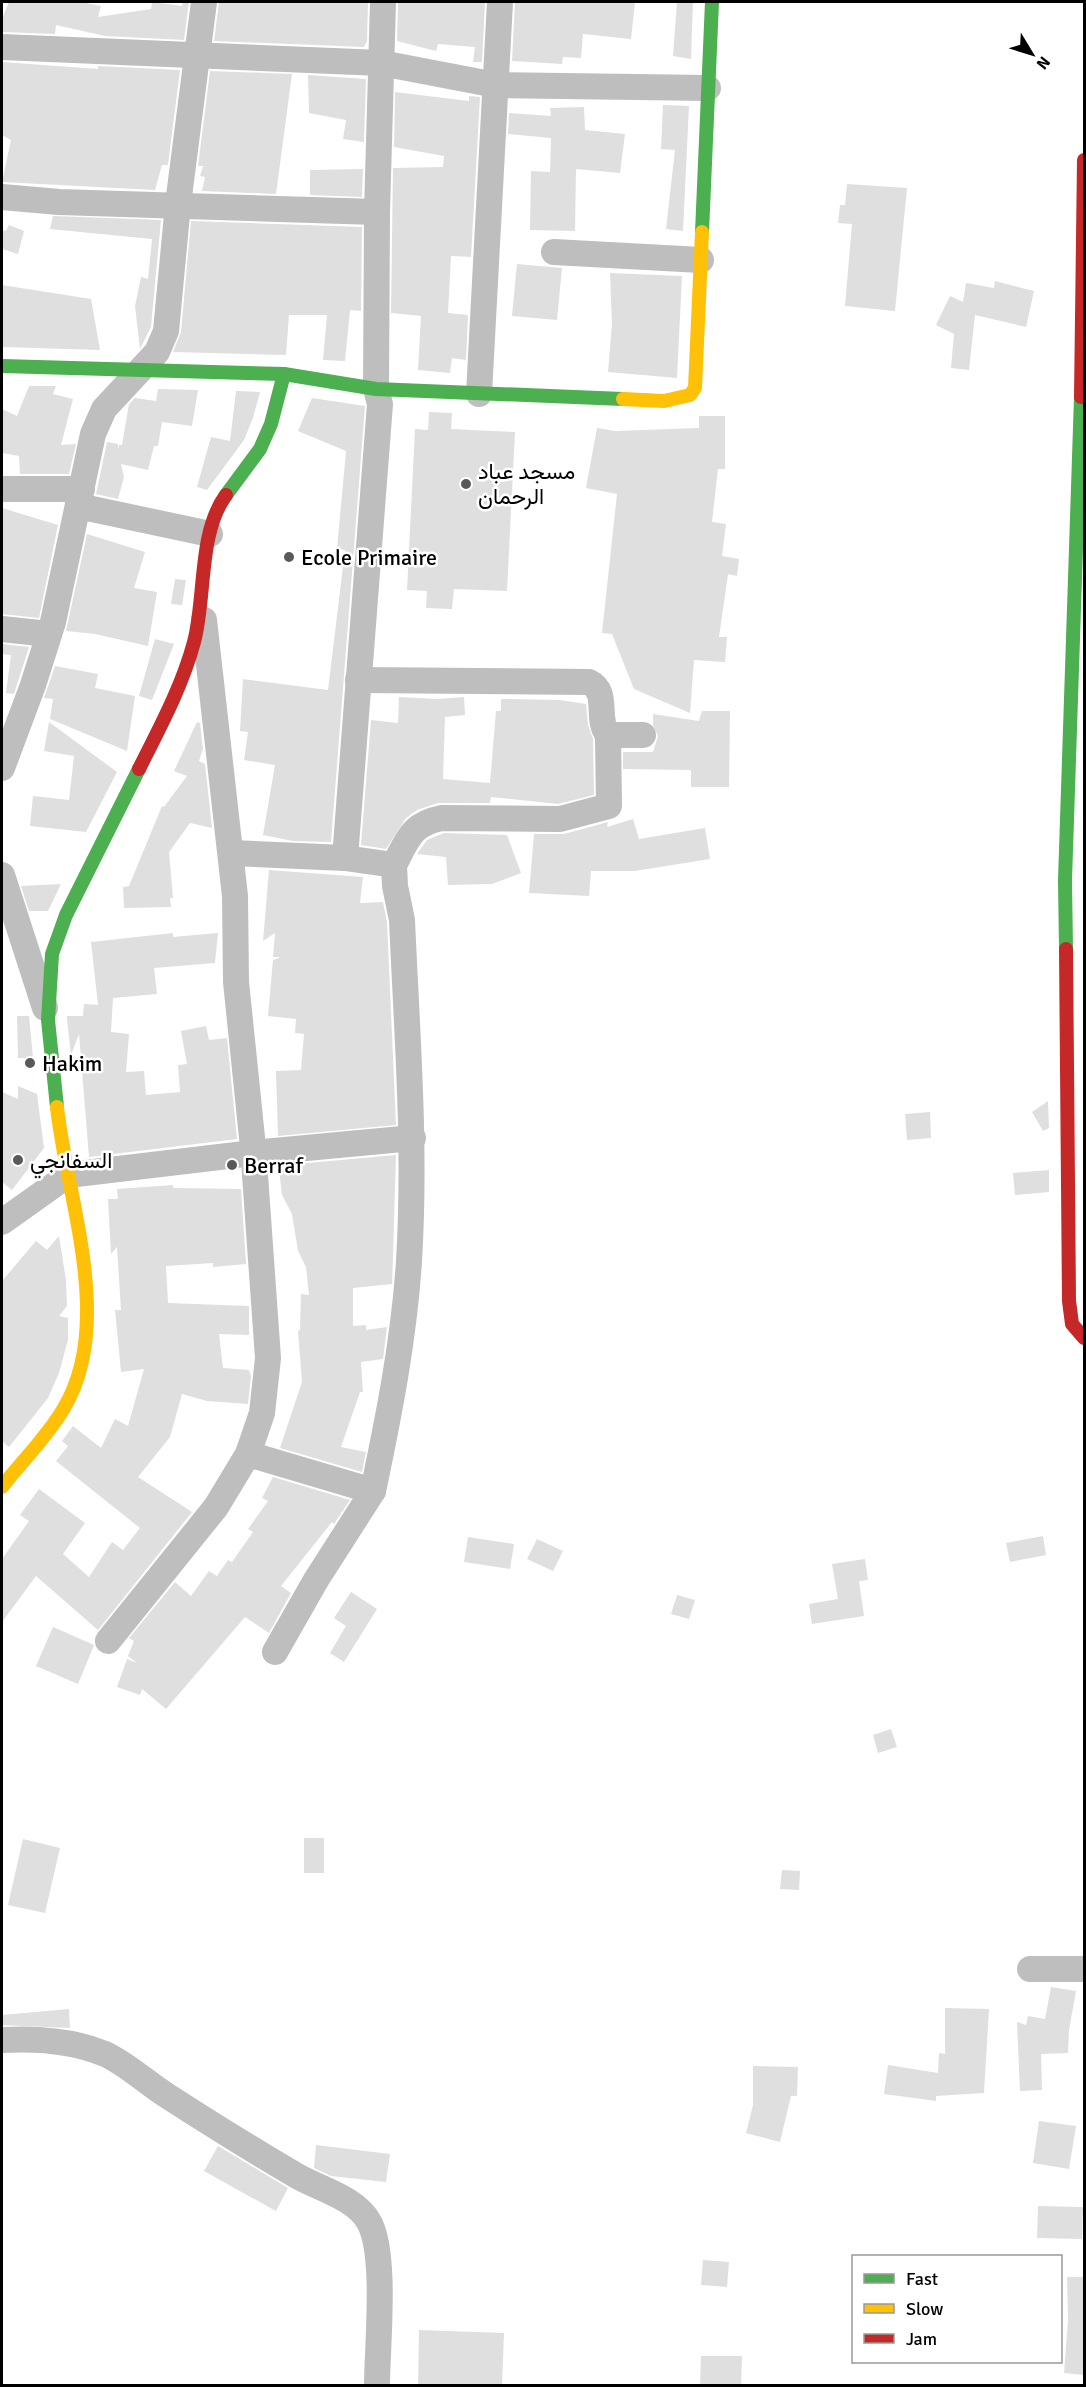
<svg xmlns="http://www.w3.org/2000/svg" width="1086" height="2387" viewBox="0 0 1086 2387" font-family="Signika,Vazirmatn,sans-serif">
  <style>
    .building { fill: #dfdfdf }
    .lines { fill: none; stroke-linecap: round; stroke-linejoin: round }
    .street { stroke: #bebebe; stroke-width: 26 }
    .fast { stroke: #4caf50; stroke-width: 14 }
    .slow { stroke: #ffc107; stroke-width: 14 }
    .jam { stroke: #c62828; stroke-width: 14 }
    .poi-dot { fill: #595959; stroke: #fff; stroke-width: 2 }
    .labels { text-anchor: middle; stroke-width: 5; stroke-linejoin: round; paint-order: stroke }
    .poi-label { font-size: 22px; fill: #000; stroke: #fff; text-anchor: start }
  </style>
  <rect width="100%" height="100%" fill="#fff"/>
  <g class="building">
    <path d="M 9,2 L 81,2 L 101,6 L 98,17 L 151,9 L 152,2 L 182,6 L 183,2 L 189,2 L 184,40 L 105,36 L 56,25 L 55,34 L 2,32 L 2,19 Z"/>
    <path d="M 219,2 L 368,2 L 367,41 L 364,47 L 214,41 Z"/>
    <path d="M 398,2 L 485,2 L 482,62 L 473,62 L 475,47 L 438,44 L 436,51 L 397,41 Z"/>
    <path d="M 515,2 L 635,2 L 631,39 L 583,34 L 581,58 L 563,57 L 562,64 L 512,61 Z"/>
    <path d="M 677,2 L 693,2 L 691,59 L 673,56 Z"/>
    <path d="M 2,62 L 98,69 L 98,66 L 180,70 L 168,165 L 162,165 L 155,190 L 2,182 L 11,140 L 2,135 Z"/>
    <path d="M 210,71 L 292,74 L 276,194 L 202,191 L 205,177 L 200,176 L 203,166 L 198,166 Z"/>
    <path d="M 308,75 L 366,79 L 364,142 L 343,139 L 346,120 L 309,113 Z"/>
    <path d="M 395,92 L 469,101 L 469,96 L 480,97 L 471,257 L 451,256 L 448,313 L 468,315 L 466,360 L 452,358 L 450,373 L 418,370 L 421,316 L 391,313 L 393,168 L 443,167 L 444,156 L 394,147 Z"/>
    <path d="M 663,105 L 689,106 L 683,231 L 666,229 L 675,150 L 661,149 Z"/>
    <path d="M 584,107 L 585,130 L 625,134 L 620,173 L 576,169 L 575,231 L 530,230 L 531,171 L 550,172 L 551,138 L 508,134 L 509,113 L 551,116 L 550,108 Z"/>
    <path d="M 363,169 L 362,197 L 310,195 L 310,170 Z"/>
    <path d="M 847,184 L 907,188 L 895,311 L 845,306 L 852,224 L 838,223 L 840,205 L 845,205 Z"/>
    <path d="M 53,216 L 161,220 L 151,327 L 140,349 L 135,306 L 141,277 L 148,279 L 152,239 L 50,229 Z"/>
    <path d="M 191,221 L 362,227 L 361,311 L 350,310 L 345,361 L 323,360 L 327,315 L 289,315 L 286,355 L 173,352 L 181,332 Z"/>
    <path d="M 9,225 L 24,231 L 18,254 L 2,249 L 2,230 L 6,231 Z"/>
    <path d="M 517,264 L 562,268 L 557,320 L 512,316 Z"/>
    <path d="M 610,273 L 682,276 L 677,378 L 608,372 L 612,324 Z"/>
    <path d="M 995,281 L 1034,291 L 1026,327 L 975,315 L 969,370 L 951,368 L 954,334 L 936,325 L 950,296 L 963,302 L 966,283 L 994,288 Z"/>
    <path d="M 2,285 L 91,299 L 100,350 L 2,347 Z"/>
    <path d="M 29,386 L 56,386 L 53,394 L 73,399 L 61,445 L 76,444 L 69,474 L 20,474 L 19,456 L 2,453 L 2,409 L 17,416 Z"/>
    <path d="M 158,389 L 198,390 L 192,426 L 162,422 L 158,446 L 154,446 L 148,470 L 121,464 L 124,477 L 118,499 L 96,494 L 107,442 L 118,444 L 118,449 L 119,445 L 122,445 L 129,404 L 135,398 L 156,401 Z"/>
    <path d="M 236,391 L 260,392 L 253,418 L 244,440 L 207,490 L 197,487 L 211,437 L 230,441 Z"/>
    <path d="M 312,398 L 365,406 L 331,842 L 293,841 L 263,835 L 275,765 L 244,760 L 248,732 L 240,731 L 243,679 L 328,690 L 345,550 L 337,549 L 346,451 L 298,431 Z"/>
    <path d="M 429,412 L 452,413 L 451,429 L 515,432 L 507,591 L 454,589 L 452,609 L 426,608 L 427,591 L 407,590 L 415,429 L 428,430 Z"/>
    <path d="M 699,416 L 725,416 L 725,469 L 718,469 L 712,522 L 726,524 L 722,556 L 739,559 L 737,576 L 728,574 L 719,637 L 727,637 L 725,662 L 694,660 L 690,713 L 634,689 L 612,634 L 602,633 L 617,494 L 586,488 L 597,428 L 615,431 L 699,428 Z"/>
    <path d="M 2,508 L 58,525 L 39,618 L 2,614 Z"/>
    <path d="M 87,534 L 145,552 L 134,588 L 157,592 L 148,646 L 95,634 L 66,631 Z"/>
    <path d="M 175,579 L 186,580 L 182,605 L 171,604 Z"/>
    <path d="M 155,639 L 174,644 L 152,700 L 139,696 Z"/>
    <path d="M 2,644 L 29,647 L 14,694 L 6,693 L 11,655 L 2,654 Z"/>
    <path d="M 55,666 L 98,674 L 95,688 L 135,696 L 127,751 L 50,719 L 53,699 L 44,698 Z"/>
    <path d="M 399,697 L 437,699 L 464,697 L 465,715 L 445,717 L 443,779 L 490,783 L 496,711 L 501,711 L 501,699 L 560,700 L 586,704 L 588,725 L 593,739 L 594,795 L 558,804 L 491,797 L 490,803 L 438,803 L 417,810 L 406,818 L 386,849 L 361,845 L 371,720 L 398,723 Z"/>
    <path d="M 702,711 L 730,711 L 729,787 L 691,787 L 691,770 L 623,769 L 623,752 L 653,752 L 658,736 L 653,725 L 653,714 L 699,721 Z"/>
    <path d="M 49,722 L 117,772 L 86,832 L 30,826 L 33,796 L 69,800 L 74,756 L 44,751 Z"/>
    <path d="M 197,722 L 200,723 L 203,749 L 199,761 L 205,764 L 212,828 L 190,823 L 169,852 L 173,898 L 170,898 L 171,907 L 124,908 L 123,887 L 129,886 L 162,806 L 164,807 L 187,776 L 174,771 Z"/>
    <path d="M 633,819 L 639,839 L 705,828 L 710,859 L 635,871 L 591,871 L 589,896 L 529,893 L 534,834 L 564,834 L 608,822 L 607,827 Z"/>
    <path d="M 444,833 L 507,835 L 521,873 L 492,884 L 448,885 L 446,857 L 417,854 L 427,840 Z"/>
    <path d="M 269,870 L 363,877 L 360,903 L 383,902 L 387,922 L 396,1125 L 278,1136 L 276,1071 L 301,1070 L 304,1034 L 295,1033 L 296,1019 L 268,1016 L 273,960 L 281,957 L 273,957 L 275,933 L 263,941 Z"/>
    <path d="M 61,884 L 48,911 L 29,911 L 21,886 Z"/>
    <path d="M 173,933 L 173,937 L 218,933 L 215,963 L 154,968 L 157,994 L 113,998 L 111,1032 L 129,1034 L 126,1072 L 144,1071 L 146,1095 L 180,1092 L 178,1065 L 187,1064 L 181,1031 L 206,1026 L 209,1040 L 227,1038 L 237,1139 L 89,1157 L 79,1034 L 71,1055 L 67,1020 L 67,1016 L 83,1016 L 84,1004 L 98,1005 L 91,942 Z"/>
    <path d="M 17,1016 L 29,1016 L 33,1058 L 18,1058 Z"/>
    <path d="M 18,1086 L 37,1094 L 44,1148 L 12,1190 L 2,1182 L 2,1092 L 18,1099 Z"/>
    <path d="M 1048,1101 L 1049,1128 L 1043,1131 L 1032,1112 Z"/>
    <path d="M 930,1112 L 931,1138 L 907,1140 L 905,1114 Z"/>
    <path d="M 396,1155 L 392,1288 L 392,1284 L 353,1288 L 353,1326 L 366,1325 L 366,1330 L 387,1327 L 383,1359 L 361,1362 L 363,1392 L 360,1392 L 341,1447 L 366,1452 L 362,1472 L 280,1448 L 302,1382 L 298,1331 L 300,1330 L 301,1294 L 309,1295 L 306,1267 L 298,1251 L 292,1214 L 282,1195 L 279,1169 L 286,1165 Z"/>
    <path d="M 1049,1170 L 1049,1192 L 1015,1195 L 1013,1173 Z"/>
    <path d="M 173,1185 L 173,1188 L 241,1189 L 246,1264 L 213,1267 L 213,1263 L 166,1266 L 168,1303 L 249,1306 L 249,1335 L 219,1334 L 223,1368 L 249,1370 L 251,1376 L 248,1404 L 207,1401 L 182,1394 L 170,1437 L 138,1477 L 192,1512 L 98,1630 L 36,1576 L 2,1622 L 2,1559 L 29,1521 L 20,1515 L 39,1489 L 85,1523 L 63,1554 L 89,1577 L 112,1542 L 123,1550 L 140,1528 L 56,1461 L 68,1446 L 62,1441 L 73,1426 L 101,1448 L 115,1419 L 128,1426 L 144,1369 L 121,1372 L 115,1310 L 121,1310 L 117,1247 L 111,1254 L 108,1199 L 118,1199 L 117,1189 Z"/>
    <path d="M 59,1236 L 66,1280 L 67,1306 L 59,1316 L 68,1318 L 68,1340 L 59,1373 L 48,1398 L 9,1447 L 2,1441 L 2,1281 L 36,1241 L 47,1250 Z"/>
    <path d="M 273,1477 L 350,1500 L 334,1524 L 332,1522 L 281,1586 L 291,1593 L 269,1633 L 245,1617 L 166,1709 L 142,1689 L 140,1695 L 117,1687 L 127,1659 L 137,1663 L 128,1656 L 134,1641 L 129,1638 L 175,1582 L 191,1596 L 209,1571 L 217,1576 L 228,1560 L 232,1562 L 253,1532 L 248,1529 L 268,1501 L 262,1498 Z"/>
    <path d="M 1043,1536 L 1046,1555 L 1010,1562 L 1006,1543 Z"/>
    <path d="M 468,1537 L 514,1544 L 510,1569 L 464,1562 Z"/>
    <path d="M 537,1539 L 563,1551 L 553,1571 L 527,1559 Z"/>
    <path d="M 865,1559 L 868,1580 L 859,1581 L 864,1616 L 812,1624 L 809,1604 L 838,1599 L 832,1564 Z"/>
    <path d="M 351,1592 L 377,1609 L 344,1662 L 330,1653 L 346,1626 L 334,1618 Z"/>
    <path d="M 677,1595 L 695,1600 L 689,1619 L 671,1614 Z"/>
    <path d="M 53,1627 L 94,1645 L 78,1684 L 36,1666 Z"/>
    <path d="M 891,1729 L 897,1747 L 878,1753 L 873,1735 Z"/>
    <rect x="304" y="1838" width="20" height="35"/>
    <path d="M 23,1839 L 60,1848 L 45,1913 L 8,1905 Z"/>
    <path d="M 782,1870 L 800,1871 L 799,1890 L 780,1889 Z"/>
    <path d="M 1051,1987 L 1076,1991 L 1069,2030 L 1068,2053 L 1041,2054 L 1042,2090 L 1020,2091 L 1017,2022 L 1026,2025 L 1028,2016 L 1045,2019 Z"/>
    <path d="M 945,2008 L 989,2009 L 984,2093 L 936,2096 L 936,2101 L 884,2094 L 888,2065 L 938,2073 L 939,2053 L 945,2054 Z"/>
    <path d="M 69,2009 L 70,2028 L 2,2025 L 2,2015 Z"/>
    <path d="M 753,2066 L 798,2067 L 797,2096 L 791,2096 L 780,2142 L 746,2133 L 753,2105 Z"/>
    <path d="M 1039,2121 L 1076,2126 L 1069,2169 L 1033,2163 Z"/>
    <path d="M 316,2145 L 390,2154 L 386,2182 L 331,2176 L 314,2168 Z"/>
    <path d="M 218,2146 L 288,2188 L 276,2211 L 204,2171 Z"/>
    <path d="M 1038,2206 L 1083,2207 L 1082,2239 L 1037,2238 Z"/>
    <path d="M 703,2260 L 729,2262 L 727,2287 L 701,2285 Z"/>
    <path d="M 1067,2277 L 1084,2277 L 1084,2375 L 1064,2373 L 1068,2320 Z"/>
    <path d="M 419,2330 L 504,2333 L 502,2385 L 418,2385 Z"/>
    <path d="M 701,2356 L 742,2356 L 741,2385 L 700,2385 Z"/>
  </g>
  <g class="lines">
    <g class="street">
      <path d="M 2,47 L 381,63 L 496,85 L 708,88"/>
      <path d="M 2,197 L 59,202 L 377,212"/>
      <path d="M 554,252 L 701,260"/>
      <path d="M 479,394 L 500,2"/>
      <path d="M 2,489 L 82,489"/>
      <path d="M 78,506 L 210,534"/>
      <path d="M 2,629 L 49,634"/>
      <path d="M 358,680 L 589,682 C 610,692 595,719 608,735 L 643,735"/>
      <path d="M 2,768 L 33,685 L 53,622 L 93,434 L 104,409 L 157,352 L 166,331 L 178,204 L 204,2"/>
      <path d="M 231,853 L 345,858 L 394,865 L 395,886 L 402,920 C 407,1034 416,1147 409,1261 C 404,1339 389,1415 373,1491"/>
      <path d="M 345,858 L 380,404 L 376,389 L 377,212 L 383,2"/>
      <path d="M 394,865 C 408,839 411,824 442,818 L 560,819 L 609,806 L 608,735"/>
      <path d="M 2,875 L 45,1008"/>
      <path d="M 2,1222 L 68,1175 L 253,1153 L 413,1138"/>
      <path d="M 248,1454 L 373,1491 L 316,1580 L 275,1652"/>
      <path d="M 108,1641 L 216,1507 L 248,1454 L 262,1413 L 268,1358 L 253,1147 L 236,982 L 235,896 L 204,620"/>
      <path d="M 1030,1969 L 1084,1969"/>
      <path d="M 2,2040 C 37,2038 72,2040 105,2054 C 127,2064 148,2084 169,2097 C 211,2124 254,2151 297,2176 C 320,2189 356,2198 369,2222 C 387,2254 377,2347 377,2386"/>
    </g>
    <g class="fast">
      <path d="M 702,232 L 712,2"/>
      <path d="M 2,366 L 284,374 L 376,389 L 623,399"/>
      <path d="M 226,495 L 260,449 L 271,424 L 284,374"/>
      <path d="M 1066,949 L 1065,880 L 1081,397"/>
      <path d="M 57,1107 L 48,1020 L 52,954 L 66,915 L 139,769"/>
    </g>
    <g class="slow">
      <path d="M 623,399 L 664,401 L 690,395 L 695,388 L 702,232"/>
      <path d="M 2,1487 C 22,1461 48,1436 64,1408 C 115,1322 67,1200 57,1107"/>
    </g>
    <g class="jam">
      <path d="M 1081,397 L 1084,160"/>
      <path d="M 139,769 C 159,729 182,687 194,642 C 206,597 198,533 226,495"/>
      <path d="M 1066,949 L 1069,1301 L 1072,1324 L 1084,1338"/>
    </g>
  </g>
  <g class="poi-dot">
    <circle cx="466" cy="484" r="6"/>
    <circle cx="289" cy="557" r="6"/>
    <circle cx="30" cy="1063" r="6"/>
    <circle cx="18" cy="1160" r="6"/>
    <circle cx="232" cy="1165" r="6"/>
  </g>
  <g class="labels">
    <g class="poi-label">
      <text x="478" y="479">مسجد عباد<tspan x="478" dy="25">الرحمان</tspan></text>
      <text x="301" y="565">Ecole Primaire</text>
      <text x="42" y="1071">Hakim</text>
      <text x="30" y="1168">السفانجي</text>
      <text x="244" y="1173">Berraf</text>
    </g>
  </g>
  <rect width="1086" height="2387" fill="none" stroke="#000000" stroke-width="6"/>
  <rect x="852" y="2255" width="210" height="108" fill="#ffffff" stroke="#999999" stroke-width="1.5"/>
  <rect x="864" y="2274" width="30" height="9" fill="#4caf50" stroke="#999999" stroke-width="1.5"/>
  <text x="906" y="2285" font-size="18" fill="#000000">Fast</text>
  <rect x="864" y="2304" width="30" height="9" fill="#ffc107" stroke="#999999" stroke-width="1.5"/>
  <text x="906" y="2315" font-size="18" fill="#000000">Slow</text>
  <rect x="864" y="2334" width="30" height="9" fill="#c62828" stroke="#999999" stroke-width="1.5"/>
  <text x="906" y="2345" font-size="18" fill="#000000">Jam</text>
  <g transform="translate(1032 54) rotate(128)" stroke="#ffffff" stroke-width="4.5" paint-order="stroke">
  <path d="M0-4.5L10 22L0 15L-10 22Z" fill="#000000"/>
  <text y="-9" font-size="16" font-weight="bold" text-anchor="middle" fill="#000000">N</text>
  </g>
</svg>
